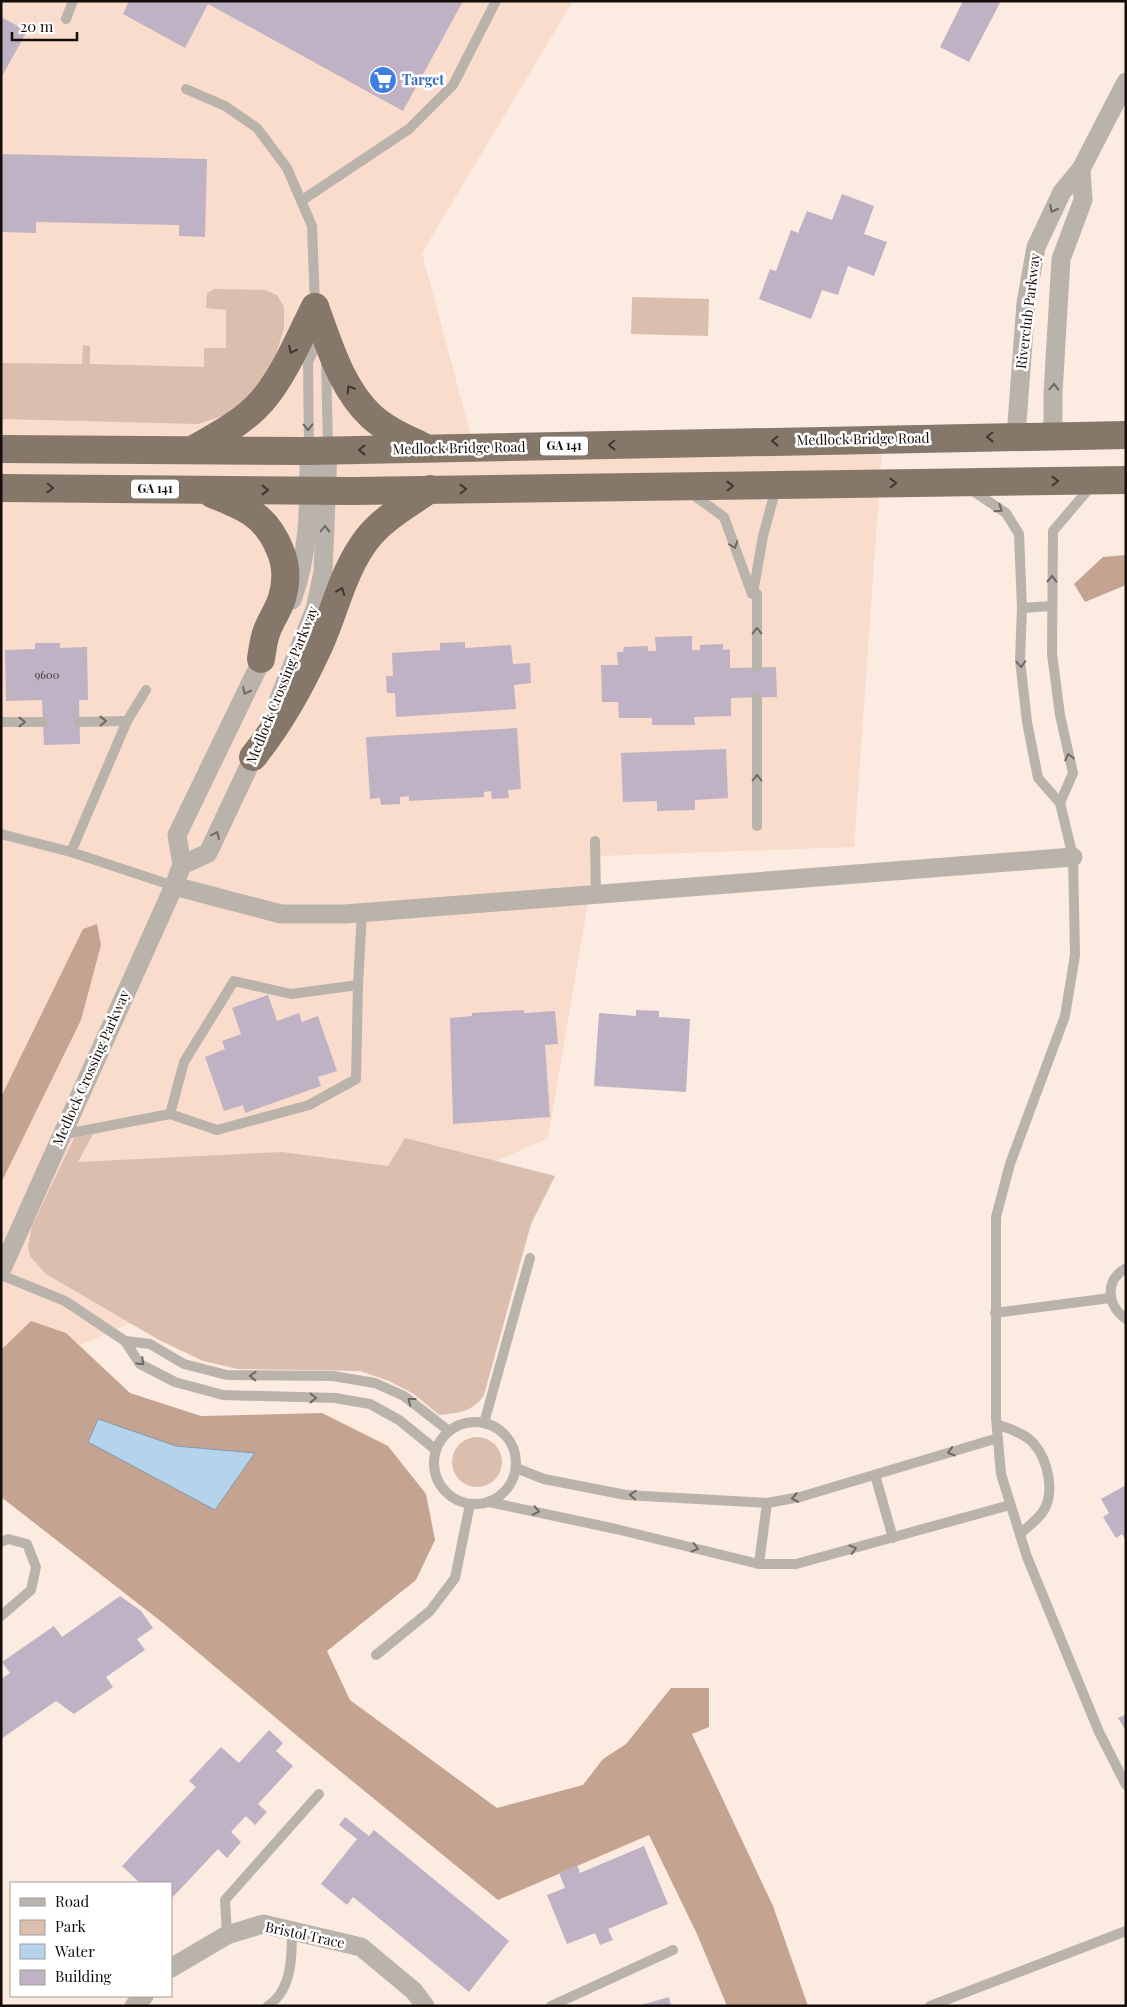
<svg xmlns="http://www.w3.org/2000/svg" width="1127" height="2007" viewBox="0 0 1127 2007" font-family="'Playfair Display',serif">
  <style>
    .built { fill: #f9dccb }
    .green { fill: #dbbead }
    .forest { fill: #c4a491 }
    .water { fill: #b5d3eb; stroke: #8598a7 }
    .building { fill: #c0b2c5 }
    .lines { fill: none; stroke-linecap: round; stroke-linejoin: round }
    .service { stroke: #bab3ab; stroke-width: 10 }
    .minor { stroke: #bab3ab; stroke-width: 19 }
    .trunk { stroke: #857769; stroke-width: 28 }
    .oneway { stroke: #6f6862 }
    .oneway2 { stroke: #41372f }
    .labels { text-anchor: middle; stroke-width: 5; stroke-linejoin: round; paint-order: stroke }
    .number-label { font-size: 11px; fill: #3f3638 }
    .shield { fill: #fff; stroke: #5a5653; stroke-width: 1 }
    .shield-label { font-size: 12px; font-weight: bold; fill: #140d09 }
    .shop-label { font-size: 14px; font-weight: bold; fill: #366cbe; stroke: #fff; text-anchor: start }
    .street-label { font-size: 14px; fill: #140d09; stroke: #fff }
  </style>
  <rect width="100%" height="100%" fill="#fcebe1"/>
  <path class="built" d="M 1,1 L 573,1 L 422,253 L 477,458 L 883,437 L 854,847 L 596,856 L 548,1138 L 1,1380 Z"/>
  <g class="green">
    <path d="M 214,289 L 265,290 L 277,295 L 284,307 L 284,329 L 274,360 L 251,401 L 240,410 L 198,424 L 1,419 L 1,363 L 82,364 L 83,345 L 90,346 L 90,364 L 204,367 L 204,348 L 226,348 L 226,310 L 206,308 L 207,293 Z"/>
    <path d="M 632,297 L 709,299 L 708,336 L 631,334 Z"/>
    <path d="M 93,1134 L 78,1162 L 282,1152 L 388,1166 L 405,1138 L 555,1176 L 531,1224 L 484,1395 C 473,1412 458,1413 439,1415 L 414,1394 L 389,1381 L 360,1371 L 238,1369 L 203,1361 L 159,1340 L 46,1274 L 30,1256 L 28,1246 L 32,1226 L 74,1138 Z"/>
    <circle cx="477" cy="1462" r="25"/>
  </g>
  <g class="forest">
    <path d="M 1126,555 L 1126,585 L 1085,602 L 1074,584 L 1103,557 Z"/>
    <path d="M 97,924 L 101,945 L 81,1020 L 1,1183 L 1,1097 L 83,929 Z"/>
    <path d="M 31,1321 L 66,1333 L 130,1393 L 201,1416 L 322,1413 L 388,1446 L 426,1494 L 435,1540 L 416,1580 L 327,1651 L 350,1700 L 497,1808 L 583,1785 L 603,1759 L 626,1744 L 671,1688 L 709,1688 L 709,1727 L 692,1734 L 773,1906 L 808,2006 L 727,2006 L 697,1934 L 649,1835 L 498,1900 L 302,1740 L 163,1623 L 1,1497 L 1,1350 Z"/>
  </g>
  <path class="water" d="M 98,1419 L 176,1446 L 255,1453 L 215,1510 L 88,1442 Z"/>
  <g class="building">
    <path d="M 129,1 L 463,1 L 403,111 L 208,4 L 185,48 L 123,14 Z"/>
    <path d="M 963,1 L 1001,1 L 969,62 L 940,47 Z"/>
    <path d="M 1,17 L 27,31 L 1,78 Z"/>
    <path d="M 1,154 L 207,159 L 205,237 L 179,236 L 179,225 L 36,222 L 36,233 L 1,232 Z"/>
    <path d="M 842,194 L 874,206 L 864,234 L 887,242 L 874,276 L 848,266 L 838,295 L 822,290 L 811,319 L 759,299 L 770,269 L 776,271 L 791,230 L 798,233 L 807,211 L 832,220 Z"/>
    <path d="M 692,636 L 692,650 L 700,650 L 700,645 L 723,644 L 723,650 L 730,649 L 730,668 L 776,667 L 777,697 L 731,698 L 731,716 L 694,717 L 695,725 L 652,725 L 652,718 L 619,718 L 618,702 L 602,702 L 601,665 L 618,665 L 617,652 L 623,652 L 624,647 L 648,646 L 648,651 L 656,651 L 655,637 Z"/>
    <path d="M 465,642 L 465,648 L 511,645 L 513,664 L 530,663 L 531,683 L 514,685 L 516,709 L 396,717 L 395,693 L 387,693 L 386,676 L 393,676 L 392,653 L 440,650 L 440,643 Z"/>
    <path d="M 35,643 L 60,643 L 60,648 L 87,647 L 88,700 L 79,700 L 80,744 L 44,745 L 42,700 L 6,701 L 5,650 L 35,649 Z"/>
    <path d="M 517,728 L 521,789 L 508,790 L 509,798 L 492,799 L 491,791 L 484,792 L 484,797 L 409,801 L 409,796 L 400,797 L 400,804 L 381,805 L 380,798 L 370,799 L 366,737 Z"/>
    <path d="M 726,749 L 728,798 L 695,800 L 695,810 L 657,811 L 657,801 L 623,802 L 621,753 Z"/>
    <path d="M 268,995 L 277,1021 L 299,1013 L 302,1022 L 318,1016 L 337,1071 L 318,1077 L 321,1086 L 245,1113 L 243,1105 L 224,1111 L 205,1057 L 225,1049 L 222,1041 L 241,1034 L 232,1008 Z"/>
    <path d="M 524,1010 L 524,1013 L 555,1011 L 558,1044 L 545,1045 L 550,1117 L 453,1124 L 450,1018 L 472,1016 L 472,1013 Z"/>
    <path d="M 636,1010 L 659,1011 L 659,1017 L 690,1019 L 686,1092 L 594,1086 L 599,1013 L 636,1016 Z"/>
    <path d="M 1126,1485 L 1126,1541 L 1122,1534 L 1116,1538 L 1103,1517 L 1109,1513 L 1101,1499 Z"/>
    <path d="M 120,1596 L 141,1611 L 153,1628 L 137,1639 L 145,1650 L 106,1677 L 113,1687 L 74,1714 L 56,1701 L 1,1739 L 1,1679 L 10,1673 L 2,1662 L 54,1626 L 62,1637 Z"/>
    <path d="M 1126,1714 L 1126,1731 L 1118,1718 Z"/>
    <path d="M 269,1730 L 283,1743 L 276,1751 L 293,1766 L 258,1804 L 267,1812 L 255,1825 L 246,1816 L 231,1832 L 241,1842 L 227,1858 L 218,1849 L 171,1899 L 171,1883 L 140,1883 L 122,1866 L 196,1787 L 189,1781 L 221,1747 L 239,1763 Z"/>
    <path d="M 345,1817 L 369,1836 L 374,1830 L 509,1941 L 469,1992 L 353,1897 L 347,1905 L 321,1884 L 357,1839 L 339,1825 Z"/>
    <path d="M 644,1846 L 668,1904 L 608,1929 L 613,1940 L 600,1945 L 595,1933 L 567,1944 L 547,1895 L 565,1888 L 559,1873 L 577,1865 L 580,1873 Z"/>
    <path d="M 669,1997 L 671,2006 L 641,2006 L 641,2005 Z"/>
  </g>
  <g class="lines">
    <g class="service">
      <path d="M 66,19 L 73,1"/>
      <path d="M 186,89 L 225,106 L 257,128 L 287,168 L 312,226 L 315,305"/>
      <path d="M 301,201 L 409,129 L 453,85 L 496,1"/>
      <path d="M 326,360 L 328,448"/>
      <path d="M 309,451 L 308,362 L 316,345 L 315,335"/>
      <path d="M 970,489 L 1006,513 L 1019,534 L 1022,608 L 1020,660 L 1027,722 L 1038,778 L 1060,803 L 1073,773 L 1060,715 L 1052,654 L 1053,531 L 1093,484"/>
      <path d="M 692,494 L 724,517 L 752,594"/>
      <path d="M 753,593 L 763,536 L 776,488"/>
      <path d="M 1022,608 L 1052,606"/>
      <path d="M 757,667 L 757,594"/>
      <path d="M 757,698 L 757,826"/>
      <path d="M 1,722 L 43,722"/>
      <path d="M 79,722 L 127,721"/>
      <path d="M 1060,803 L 1073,857 L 1075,955 L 1065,1016 L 1010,1164 L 996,1217 L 996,1418 L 1001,1474 L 1027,1557 L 1099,1732 L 1126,1785"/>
      <path d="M 1,834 L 71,852 L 174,886"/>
      <path d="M 595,841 L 596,894"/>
      <path d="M 71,852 L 127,721 L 146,690"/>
      <path d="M 170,1114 L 217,1130 L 309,1105 L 356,1079 L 358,985"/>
      <path d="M 61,1135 L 170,1114 L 184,1062 L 234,981 L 291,994 L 358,985 L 362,912"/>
      <path d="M 1126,1268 C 1104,1281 1107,1305 1126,1319"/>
      <path d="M 1,1275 L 65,1301 L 125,1341"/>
      <path d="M 995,1313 L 1110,1298"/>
      <circle cx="475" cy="1463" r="41"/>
      <path d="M 484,1423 L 530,1258"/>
      <path d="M 997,1424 C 1009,1429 1025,1433 1034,1444 C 1048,1460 1056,1494 1042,1513 C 1036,1521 1027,1527 1020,1534"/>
      <path d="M 436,1450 L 399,1420 L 370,1404 L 335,1398 L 223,1395 L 175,1382 L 140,1364 L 125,1341 L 150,1344 L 184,1364 L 227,1375 L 333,1376 L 375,1383 L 404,1396 L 449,1431"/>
      <path d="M 516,1468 L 544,1479 L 626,1495 L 767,1503 L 800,1497 L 998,1438"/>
      <path d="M 875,1475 L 893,1538"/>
      <path d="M 489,1502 L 616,1529 L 759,1564 L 796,1564 L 1010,1505"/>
      <path d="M 1,1542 L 8,1539 L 27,1544 L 36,1567 L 31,1590 L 1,1616"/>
      <path d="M 759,1564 L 767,1503"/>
      <path d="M 376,1655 L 430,1611 L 455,1578 L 470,1504"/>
      <path d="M 227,1935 L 225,1900 L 319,1794"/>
      <path d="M 268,2006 C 292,1990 292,1957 292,1931"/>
      <path d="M 551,2006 L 673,1950"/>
      <path d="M 930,2006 L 1126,1931"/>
    </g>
    <g class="minor">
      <path d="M 1016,436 L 1026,303 L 1036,247 L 1062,192 L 1081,169 L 1126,82"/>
      <path d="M 1053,436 L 1053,393 L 1061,259 L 1083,200 L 1081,169"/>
      <path d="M 292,600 C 310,552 309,501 309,451"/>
      <path d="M 276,706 L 315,609 L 323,572 L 328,451"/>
      <path d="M 182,865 L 208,853 L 258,747"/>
      <path d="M 174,886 L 281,914 L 345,914 L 1073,857"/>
      <path d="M 1,1271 L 174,886 L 182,865 L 177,835 L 267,649"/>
      <path d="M 171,1968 L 227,1935 L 263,1924 L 361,1947 L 414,1991 L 425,2006"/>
      <path d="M 134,2006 L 144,1996"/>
    </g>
    <g class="trunk">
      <path d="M 315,307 C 329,344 341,388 371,416 C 386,430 406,438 424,447"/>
      <path d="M 1,449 L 309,451 L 1126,435"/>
      <path d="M 192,450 C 216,436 244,422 262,401 C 285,374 299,338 315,307"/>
      <path d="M 1,488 L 353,491 L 1126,480"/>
      <path d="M 212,494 C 245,507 266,515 280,550 C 287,566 287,581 282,598 C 278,612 268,623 265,637 C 263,644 262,652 261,659"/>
      <path d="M 253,757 C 281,722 300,687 319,646 C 335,611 343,570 367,539 C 383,518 409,504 430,489"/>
    </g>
  </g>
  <defs><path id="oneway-chevron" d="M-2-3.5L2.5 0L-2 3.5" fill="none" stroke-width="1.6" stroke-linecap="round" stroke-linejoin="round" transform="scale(1.25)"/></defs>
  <g class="oneway">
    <use href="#oneway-chevron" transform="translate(1053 209) rotate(117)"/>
    <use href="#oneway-chevron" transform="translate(1054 387) rotate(-87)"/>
    <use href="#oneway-chevron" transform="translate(308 427) rotate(89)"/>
    <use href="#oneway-chevron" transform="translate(999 509) rotate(34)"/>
    <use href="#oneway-chevron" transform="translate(325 529) rotate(-88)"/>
    <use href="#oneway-chevron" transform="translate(734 545) rotate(69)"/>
    <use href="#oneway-chevron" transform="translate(1052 579) rotate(-89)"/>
    <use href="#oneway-chevron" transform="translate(757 631) rotate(-90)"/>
    <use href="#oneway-chevron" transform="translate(1021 664) rotate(86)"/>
    <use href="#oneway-chevron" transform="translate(246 691) rotate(115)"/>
    <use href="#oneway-chevron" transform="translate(103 721) rotate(-1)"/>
    <use href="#oneway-chevron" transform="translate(22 722)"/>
    <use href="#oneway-chevron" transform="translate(1069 757) rotate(-103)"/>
    <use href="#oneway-chevron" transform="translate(757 778) rotate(-90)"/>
    <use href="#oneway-chevron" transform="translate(216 835) rotate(-65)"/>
    <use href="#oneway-chevron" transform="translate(141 1362) rotate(44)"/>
    <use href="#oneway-chevron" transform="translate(253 1376) rotate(-178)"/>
    <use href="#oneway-chevron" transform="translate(313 1398)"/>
    <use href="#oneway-chevron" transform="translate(411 1401) rotate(-142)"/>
    <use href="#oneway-chevron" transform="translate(951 1452) rotate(163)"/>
    <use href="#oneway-chevron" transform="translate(633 1495) rotate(-176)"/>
    <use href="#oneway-chevron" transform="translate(795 1498) rotate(169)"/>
    <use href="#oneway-chevron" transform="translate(536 1511) rotate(12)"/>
    <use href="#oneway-chevron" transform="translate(695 1548) rotate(14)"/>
    <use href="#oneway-chevron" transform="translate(853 1549) rotate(-15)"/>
  </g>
  <g class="oneway2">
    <use href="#oneway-chevron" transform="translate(292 350) rotate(117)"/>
    <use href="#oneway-chevron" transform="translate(350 389) rotate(-123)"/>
    <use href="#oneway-chevron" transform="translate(990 437) rotate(179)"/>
    <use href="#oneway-chevron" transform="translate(775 441) rotate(179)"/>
    <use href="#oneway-chevron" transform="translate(612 445) rotate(179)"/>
    <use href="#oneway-chevron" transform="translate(362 450) rotate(179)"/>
    <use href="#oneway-chevron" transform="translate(1055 481) rotate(-1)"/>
    <use href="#oneway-chevron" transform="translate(893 483) rotate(-1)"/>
    <use href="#oneway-chevron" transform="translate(730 486) rotate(-1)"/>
    <use href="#oneway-chevron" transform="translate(50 488) rotate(1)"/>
    <use href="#oneway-chevron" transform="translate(463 489) rotate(-1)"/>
    <use href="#oneway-chevron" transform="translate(265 490)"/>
    <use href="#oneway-chevron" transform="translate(341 591) rotate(-68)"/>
  </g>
  <defs>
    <g id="supermarket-disc" transform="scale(1.4375)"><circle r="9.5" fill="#3f7fe0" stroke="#fff"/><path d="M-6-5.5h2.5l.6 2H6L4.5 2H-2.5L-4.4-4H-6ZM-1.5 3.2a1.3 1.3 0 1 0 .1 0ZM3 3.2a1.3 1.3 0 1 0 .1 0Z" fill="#fff"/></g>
  </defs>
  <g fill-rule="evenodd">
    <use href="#supermarket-disc" x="383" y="80"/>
  </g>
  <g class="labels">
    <g class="number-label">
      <text x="47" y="679">9600</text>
    </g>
    <g class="shield">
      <rect x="540" y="436.5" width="48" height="19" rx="4"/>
      <rect x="131" y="479.5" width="48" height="19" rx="4"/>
    </g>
    <g class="shield-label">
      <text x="564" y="450">GA 141</text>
      <text x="155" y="493">GA 141</text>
    </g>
    <g class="shop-label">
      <text x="402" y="85">Target</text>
    </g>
    <g class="street-label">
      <text transform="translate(1028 311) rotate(-83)" y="5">Riverclub Parkway</text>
      <text transform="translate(863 439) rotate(-1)" y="5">Medlock Bridge Road</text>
      <text transform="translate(459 448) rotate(-1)" y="5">Medlock Bridge Road</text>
      <text transform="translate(282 685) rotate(-68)" y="5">Medlock Crossing Parkway</text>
      <text transform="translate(91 1068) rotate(-66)" y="5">Medlock Crossing Parkway</text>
      <text transform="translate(305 1935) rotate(12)" y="5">Bristol Trace</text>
    </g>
  </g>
  <rect width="1127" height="2007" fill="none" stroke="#140d09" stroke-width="5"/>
  <rect x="10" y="1882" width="162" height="115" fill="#ffffff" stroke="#a19e9d"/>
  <rect x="20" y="1898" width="25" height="8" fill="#bab3ab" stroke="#a19e9d"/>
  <text x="55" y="1907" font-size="15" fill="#140d09">Road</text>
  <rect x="20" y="1920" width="25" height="15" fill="#dbbead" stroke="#a19e9d"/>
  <text x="55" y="1932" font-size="15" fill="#140d09">Park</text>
  <rect x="20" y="1944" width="25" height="15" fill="#b5d3eb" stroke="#a19e9d"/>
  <text x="55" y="1957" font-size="15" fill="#140d09">Water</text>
  <rect x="20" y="1970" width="25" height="15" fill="#c0b2c5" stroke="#a19e9d"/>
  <text x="55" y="1982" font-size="15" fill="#140d09">Building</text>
  <path d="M12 32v8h65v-8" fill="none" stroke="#140d09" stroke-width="2.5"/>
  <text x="20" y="32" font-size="15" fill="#140d09" stroke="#ffffff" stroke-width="4" paint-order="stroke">20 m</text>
</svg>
